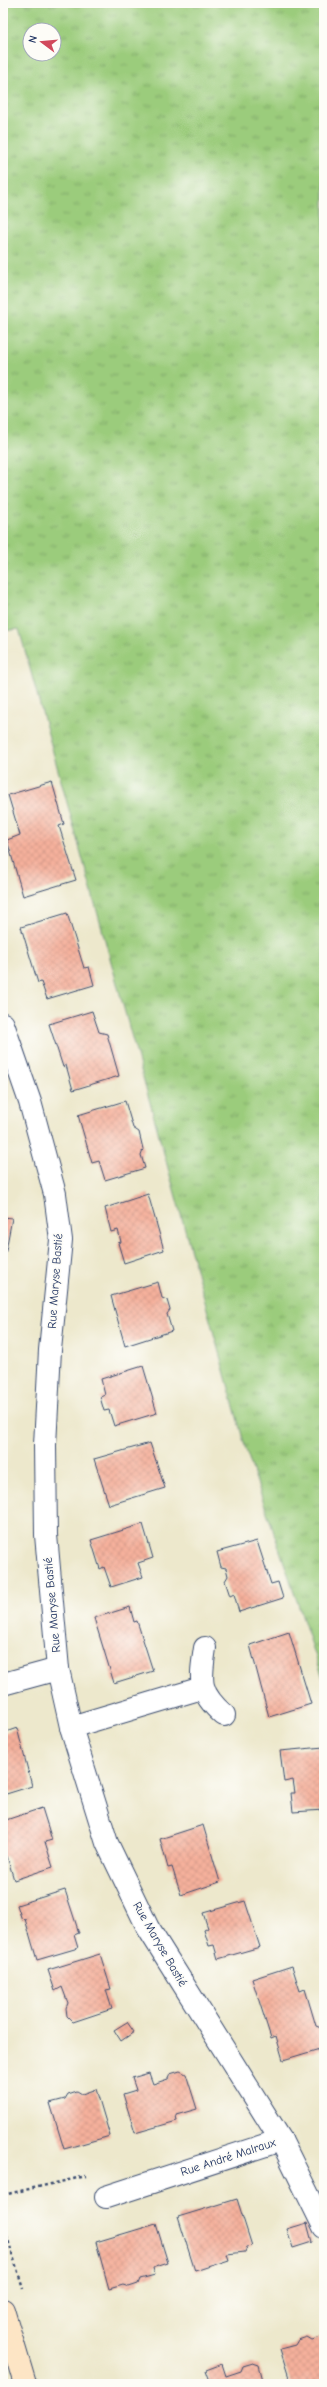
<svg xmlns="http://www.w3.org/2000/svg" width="327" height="2387" viewBox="0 0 327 2387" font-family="'Comic Neue',sans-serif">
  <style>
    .grass { fill: url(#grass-tufts); stroke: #5b7e6d; fill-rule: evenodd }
    .building { fill: url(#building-cross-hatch) }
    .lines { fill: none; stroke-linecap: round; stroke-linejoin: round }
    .street-casing { stroke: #3a4b6e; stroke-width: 24 }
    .secondary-casing { stroke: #3a4b6e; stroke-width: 24 }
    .path { stroke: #3a4b6e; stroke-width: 2.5; stroke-dasharray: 3 3; stroke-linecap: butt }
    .street { stroke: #fff; stroke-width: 22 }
    .secondary { stroke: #fde5c5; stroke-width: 22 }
    .labels { text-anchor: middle; stroke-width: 3.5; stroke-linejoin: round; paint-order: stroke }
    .street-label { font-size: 12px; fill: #1b2f5e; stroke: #fdfcf7 }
  </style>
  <defs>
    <pattern id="grass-tufts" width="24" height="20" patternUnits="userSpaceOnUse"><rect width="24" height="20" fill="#9bcc7c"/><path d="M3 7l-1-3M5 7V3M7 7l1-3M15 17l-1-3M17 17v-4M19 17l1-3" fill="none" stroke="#7ea669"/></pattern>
    <pattern id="building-cross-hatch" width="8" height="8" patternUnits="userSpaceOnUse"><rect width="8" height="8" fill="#f5b09b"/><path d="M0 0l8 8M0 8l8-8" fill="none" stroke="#d19888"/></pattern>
  </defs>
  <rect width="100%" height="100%" fill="#fdfcf7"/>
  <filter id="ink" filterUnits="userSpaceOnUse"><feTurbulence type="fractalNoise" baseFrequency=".025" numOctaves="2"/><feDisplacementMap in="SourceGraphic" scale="8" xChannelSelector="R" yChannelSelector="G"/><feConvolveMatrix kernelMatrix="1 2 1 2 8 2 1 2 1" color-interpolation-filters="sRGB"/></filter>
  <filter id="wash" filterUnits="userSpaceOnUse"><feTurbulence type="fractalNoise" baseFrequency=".012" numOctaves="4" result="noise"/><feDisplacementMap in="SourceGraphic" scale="16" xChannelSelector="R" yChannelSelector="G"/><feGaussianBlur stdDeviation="0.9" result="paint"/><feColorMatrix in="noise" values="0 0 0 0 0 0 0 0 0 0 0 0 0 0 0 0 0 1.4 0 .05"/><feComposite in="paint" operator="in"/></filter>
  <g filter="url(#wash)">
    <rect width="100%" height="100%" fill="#ede8cc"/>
    <path class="grass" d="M 3,3 L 324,3 L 324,1681 L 246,1450 L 19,629 L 3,631 ZM 30,30 L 54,30 L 54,54 L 30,54 Z"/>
    <g id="blocks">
      <g class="building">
        <path d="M 52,782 L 64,824 L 59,826 L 76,880 L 23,896 L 7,840 L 20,835 L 8,795 Z"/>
        <path d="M 67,913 L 84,968 L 89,967 L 94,985 L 47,999 L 41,982 L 38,983 L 21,927 Z"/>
        <path d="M 92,1011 L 99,1032 L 107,1034 L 119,1076 L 73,1090 L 66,1065 L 63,1067 L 49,1024 Z"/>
        <path d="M 125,1101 L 133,1128 L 139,1132 L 143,1149 L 141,1155 L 145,1168 L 105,1180 L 99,1161 L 92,1163 L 78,1115 Z"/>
        <path d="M 148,1194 L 164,1250 L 124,1263 L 118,1243 L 121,1242 L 118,1230 L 111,1232 L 105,1208 Z"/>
        <path d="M 3,1217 L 12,1218 L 4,1261 L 3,1261 Z"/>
        <path d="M 158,1282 L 162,1298 L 167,1300 L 170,1310 L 167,1314 L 172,1331 L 125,1346 L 111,1296 Z"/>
        <path d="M 143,1366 L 157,1413 L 114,1426 L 109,1410 L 104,1411 L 100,1397 L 105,1395 L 101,1379 Z"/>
        <path d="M 150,1443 L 165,1488 L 109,1505 L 94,1459 Z"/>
        <path d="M 143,1524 L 153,1558 L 138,1563 L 143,1577 L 111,1587 L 104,1567 L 100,1569 L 91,1540 Z"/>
        <path d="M 257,1541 L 271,1584 L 278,1582 L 283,1598 L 239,1612 L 234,1594 L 230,1596 L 225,1581 L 228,1576 L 226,1568 L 221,1567 L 217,1552 Z"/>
        <path d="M 130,1607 L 134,1622 L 137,1621 L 153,1671 L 114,1683 L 94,1618 Z"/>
        <path d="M 289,1632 L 311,1704 L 269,1717 L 250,1645 Z"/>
        <path d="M 17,1728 L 32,1786 L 3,1795 L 3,1733 Z"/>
        <path d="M 324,1747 L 324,1810 L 293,1812 L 291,1793 L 295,1793 L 293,1780 L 284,1782 L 280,1751 Z"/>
        <path d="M 42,1808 L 52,1840 L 45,1842 L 53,1867 L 14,1880 L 7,1856 L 3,1857 L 3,1821 Z"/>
        <path d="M 203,1825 L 220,1882 L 181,1895 L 172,1867 L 168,1868 L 160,1839 Z"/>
        <path d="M 65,1890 L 79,1933 L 74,1935 L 78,1948 L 37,1960 L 25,1919 L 22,1920 L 17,1905 Z"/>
        <path d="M 245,1901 L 260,1947 L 218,1959 L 214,1945 L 209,1946 L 204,1930 L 208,1928 L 203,1913 Z"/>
        <path d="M 100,1954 L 111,1989 L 106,1990 L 112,2009 L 73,2022 L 67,2016 L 66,2008 L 68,2003 L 62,1987 L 55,1991 L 48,1970 Z"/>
        <path d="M 292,1966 L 300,1991 L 305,1989 L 316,2026 L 321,2028 L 324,2041 L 321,2045 L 323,2048 L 283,2060 L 276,2036 L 271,2038 L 252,1979 Z"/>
        <path d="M 127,2022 L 134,2032 L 121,2041 L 114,2030 Z"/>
        <path d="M 180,2071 L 186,2074 L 197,2109 L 176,2115 L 177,2121 L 135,2133 L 123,2094 L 136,2090 L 132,2078 L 149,2073 L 153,2084 L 168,2079 L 170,2074 Z"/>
        <path d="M 96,2089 L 110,2136 L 64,2149 L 50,2103 L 65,2099 L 68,2094 L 77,2091 L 82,2094 Z"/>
        <path d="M 237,2199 L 252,2246 L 247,2247 L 245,2252 L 227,2254 L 229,2260 L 195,2271 L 178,2217 Z"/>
        <path d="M 307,2223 L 312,2242 L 293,2248 L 287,2229 Z"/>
        <path d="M 156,2224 L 168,2263 L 153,2268 L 155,2275 L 140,2279 L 138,2284 L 129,2287 L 123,2285 L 109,2289 L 96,2242 Z"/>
        <path d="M 324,2336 L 324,2384 L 291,2384 L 280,2349 L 295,2345 L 298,2340 L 307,2337 L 312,2340 Z"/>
        <path d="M 253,2363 L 259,2365 L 264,2384 L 202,2384 L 210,2381 L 206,2370 L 222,2364 L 226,2376 L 241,2371 L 243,2366 Z"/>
      </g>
    </g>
  </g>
  <g filter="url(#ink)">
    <use href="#blocks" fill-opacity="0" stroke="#3a4b6e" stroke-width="1"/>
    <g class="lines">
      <g class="street-casing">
        <g id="street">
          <path d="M 3,1024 L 30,1102 L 55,1194 L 61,1240 L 50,1350 L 45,1445 L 46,1535 L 58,1669 L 71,1727 L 107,1843 L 148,1928 L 281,2140"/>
          <path d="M 205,1648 C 200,1681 198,1692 224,1715"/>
          <path d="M 3,1684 L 58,1669"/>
          <path d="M 71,1727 L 202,1688"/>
          <path d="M 106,2197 L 281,2140 L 324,2227"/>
        </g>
      </g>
      <g class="secondary-casing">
        <path id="secondary" d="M 3,2310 L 25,2384"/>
      </g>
      <g class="path">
        <path d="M 3,2195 L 86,2176"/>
        <path d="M 3,2224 L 23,2288"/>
      </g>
      <use href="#street" class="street"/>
      <use href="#secondary" class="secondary"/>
    </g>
  </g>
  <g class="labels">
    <g class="street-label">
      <text transform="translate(55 1281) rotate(-86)" y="4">Rue Maryse Bastié</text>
      <text transform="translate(52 1605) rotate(-95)" y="4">Rue Maryse Bastié</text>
      <text transform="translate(160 1944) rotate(60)" y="4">Rue Maryse Bastié</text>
      <text transform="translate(228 2157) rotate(-18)" y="4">Rue André Malraux</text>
    </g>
  </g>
  <rect width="327" height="2387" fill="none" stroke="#fdfcf7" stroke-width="16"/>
  <g transform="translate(42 42) rotate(286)"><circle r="19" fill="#fdfcf7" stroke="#a3aaba"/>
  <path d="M0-3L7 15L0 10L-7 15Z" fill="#d1495b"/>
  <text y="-6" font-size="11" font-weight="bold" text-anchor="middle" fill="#1b2f5e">N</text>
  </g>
</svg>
